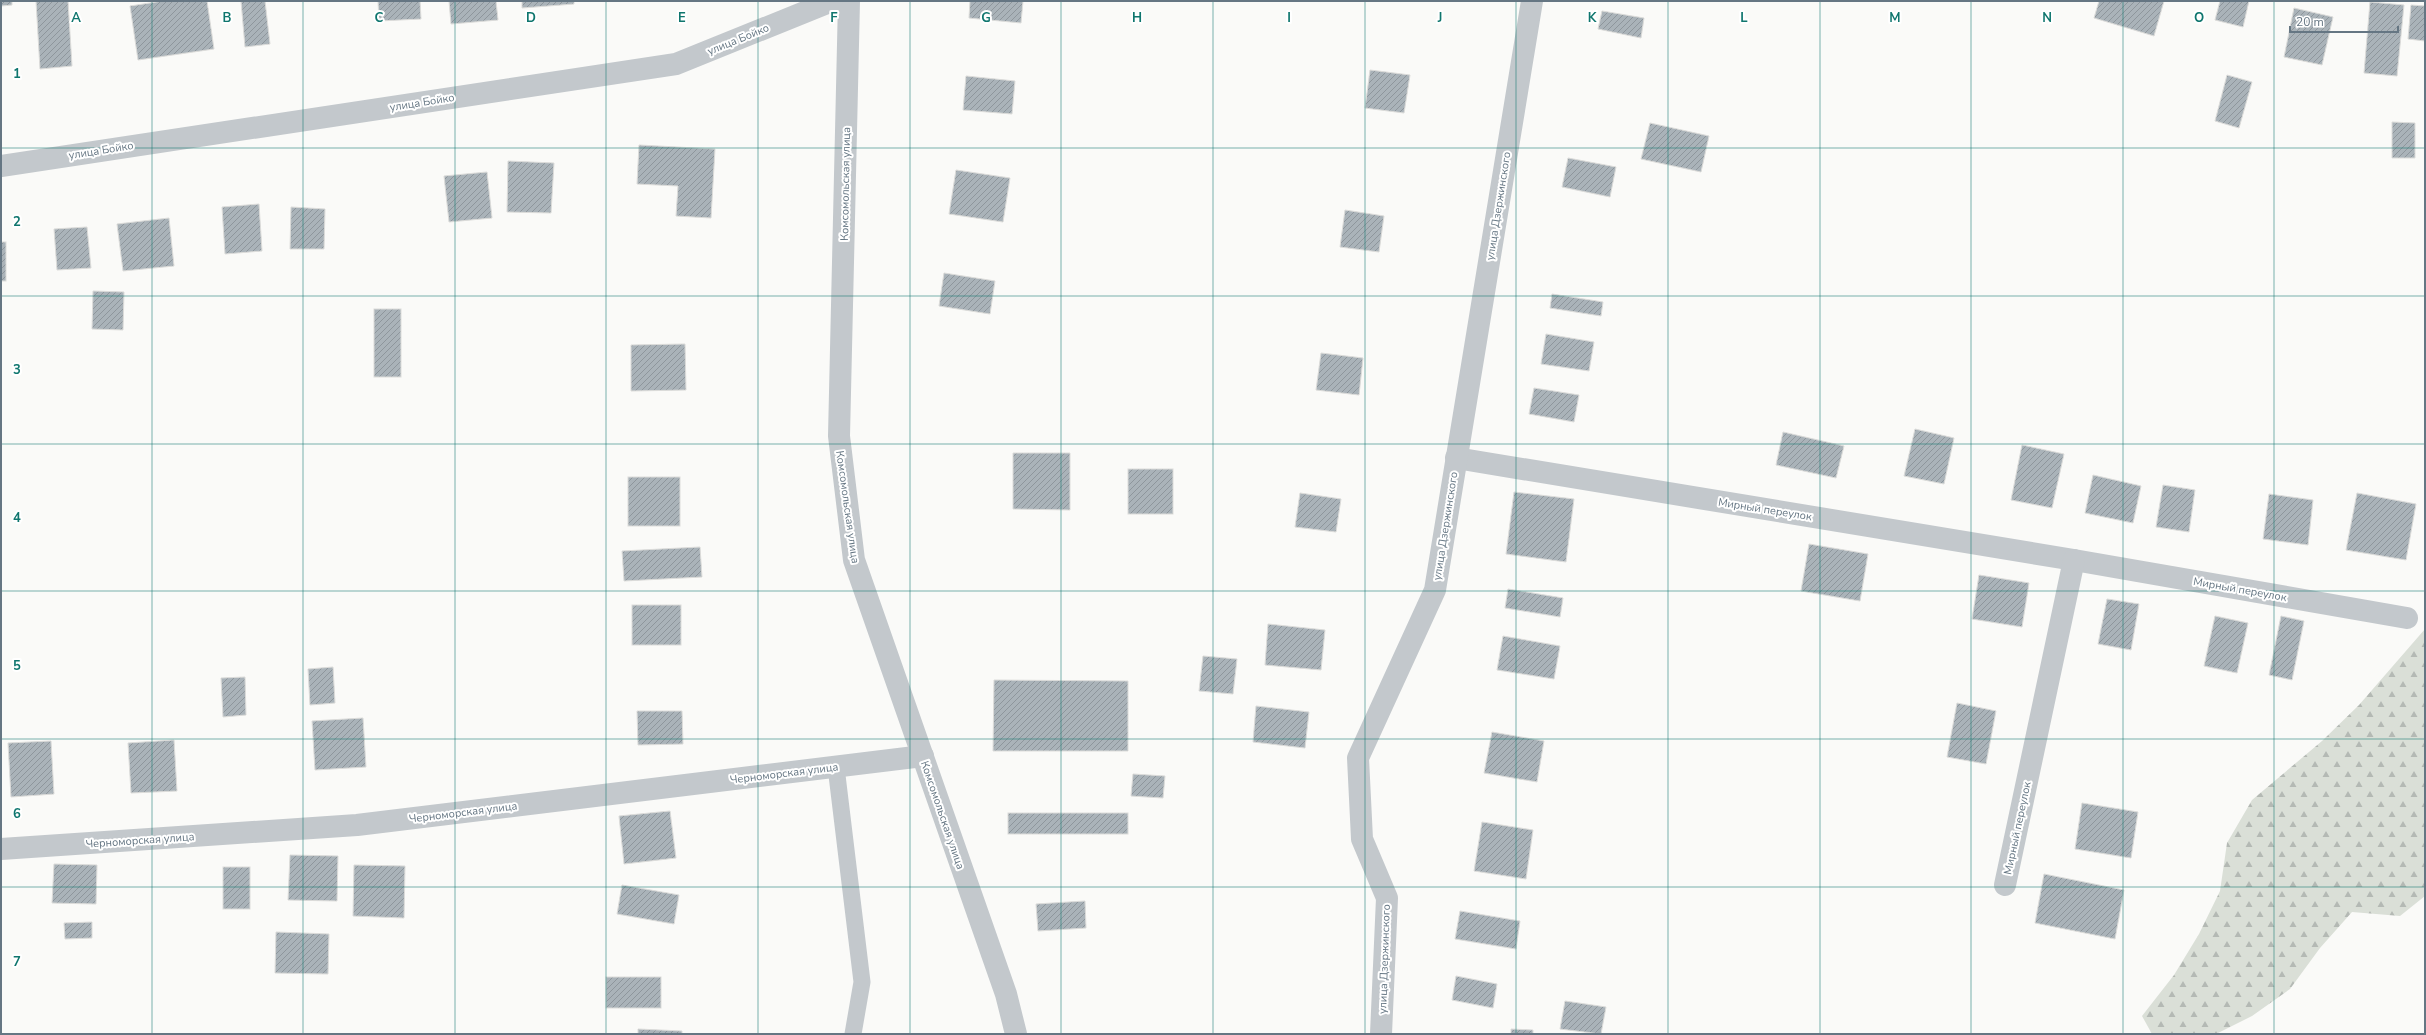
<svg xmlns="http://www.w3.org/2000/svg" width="2426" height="1035" viewBox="0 0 2426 1035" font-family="'Nunito Sans',sans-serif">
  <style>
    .forest { fill: url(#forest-firs) }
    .building { fill: url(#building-hatch); stroke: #dcdcda }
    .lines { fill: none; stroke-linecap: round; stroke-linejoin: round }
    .service { stroke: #c3c8cc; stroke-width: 17 }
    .minor { stroke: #c3c8cc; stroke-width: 22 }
    .grid { fill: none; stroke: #0f766e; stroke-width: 1; stroke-opacity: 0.55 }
    .labels { text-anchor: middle; stroke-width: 4; stroke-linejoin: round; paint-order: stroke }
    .street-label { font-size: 11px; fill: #657683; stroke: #fff }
    .grid-label { font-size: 13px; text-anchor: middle; font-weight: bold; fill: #0f766e; stroke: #fff; stroke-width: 4; stroke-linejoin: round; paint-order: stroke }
  </style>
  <defs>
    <pattern id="forest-firs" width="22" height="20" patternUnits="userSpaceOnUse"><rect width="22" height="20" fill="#dadfd7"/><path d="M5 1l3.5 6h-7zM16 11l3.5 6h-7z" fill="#b4b9b4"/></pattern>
    <pattern id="building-hatch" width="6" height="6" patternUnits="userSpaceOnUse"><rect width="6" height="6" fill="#aab3b9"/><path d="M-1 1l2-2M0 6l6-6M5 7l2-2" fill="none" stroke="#8e969c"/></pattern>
  </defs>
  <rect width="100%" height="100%" fill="#fafaf8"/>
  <path class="forest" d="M 2425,629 L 2425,896 L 2400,916 L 2352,912 L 2320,948 L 2290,989 L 2252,1016 L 2216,1034 L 2152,1034 L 2142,1016 L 2174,975 L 2199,934 L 2220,891 L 2227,843 L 2252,800 L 2322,741 L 2359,705 Z"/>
  <g class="building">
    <path d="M 1,1 L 12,1 L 12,5 L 1,6 Z"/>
    <path d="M 36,1 L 68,1 L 72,66 L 40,69 Z"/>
    <path d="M 163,1 L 207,1 L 214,49 L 138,60 L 130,6 Z"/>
    <path d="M 241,1 L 265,1 L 270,44 L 245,47 Z"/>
    <path d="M 378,1 L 420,1 L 421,19 L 379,21 Z"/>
    <path d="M 449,1 L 496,1 L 498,20 L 451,24 Z"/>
    <path d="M 522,1 L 574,1 L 574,4 L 522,8 Z"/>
    <path d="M 970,1 L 1023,1 L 1021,23 L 969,18 Z"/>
    <path d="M 2099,1 L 2164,1 L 2154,36 L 2094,18 Z"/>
    <path d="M 2220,1 L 2249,1 L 2243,27 L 2215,20 Z"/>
    <path d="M 2370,2 L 2404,5 L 2397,76 L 2364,73 Z"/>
    <path d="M 2411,5 L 2425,6 L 2425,41 L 2408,39 Z"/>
    <path d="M 2294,8 L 2333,17 L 2322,65 L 2284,57 Z"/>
    <path d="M 1602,11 L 1644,18 L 1641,38 L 1598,29 Z"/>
    <path d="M 1370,70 L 1410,75 L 1404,113 L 1365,108 Z"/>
    <path d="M 2227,75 L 2252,82 L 2239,128 L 2215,121 Z"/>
    <path d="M 966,76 L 1015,81 L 1012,114 L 963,110 Z"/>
    <path d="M 2392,122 L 2415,123 L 2415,158 L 2392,158 Z"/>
    <path d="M 1650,123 L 1709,136 L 1701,172 L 1641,159 Z"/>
    <path d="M 639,145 L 715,149 L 711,218 L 676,216 L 678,186 L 637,184 Z"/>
    <path d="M 1568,158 L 1616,167 L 1610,197 L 1562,187 Z"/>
    <path d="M 508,161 L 554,163 L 551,213 L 507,212 Z"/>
    <path d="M 956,170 L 1010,178 L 1003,222 L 949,214 Z"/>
    <path d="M 487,172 L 492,218 L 449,222 L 444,176 Z"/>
    <path d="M 259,204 L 262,251 L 225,254 L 222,207 Z"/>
    <path d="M 291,207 L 325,209 L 324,249 L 290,249 Z"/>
    <path d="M 1345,210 L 1384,216 L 1379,252 L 1340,247 Z"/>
    <path d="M 169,218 L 174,266 L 123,271 L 117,224 Z"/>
    <path d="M 87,227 L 91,268 L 57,270 L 54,229 Z"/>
    <rect x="1" y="242" width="5" height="39"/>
    <path d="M 944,273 L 995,281 L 990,314 L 939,306 Z"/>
    <path d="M 93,291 L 124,292 L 123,330 L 92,329 Z"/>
    <path d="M 1552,294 L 1603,302 L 1601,316 L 1550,308 Z"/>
    <rect x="374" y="309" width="27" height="68"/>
    <path d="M 1546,334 L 1594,342 L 1589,371 L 1541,364 Z"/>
    <path d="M 685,344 L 686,390 L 631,391 L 631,345 Z"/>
    <path d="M 1321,353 L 1363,358 L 1359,395 L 1316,390 Z"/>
    <path d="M 1534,388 L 1579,395 L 1574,422 L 1529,414 Z"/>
    <path d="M 1915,429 L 1954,438 L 1944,484 L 1904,476 Z"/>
    <path d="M 1783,432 L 1844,446 L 1836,478 L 1776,465 Z"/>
    <path d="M 2022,445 L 2064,454 L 2052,508 L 2011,500 Z"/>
    <path d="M 1013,453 L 1070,453 L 1070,510 L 1013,509 Z"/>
    <rect x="1128" y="469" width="45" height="45"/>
    <path d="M 2093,475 L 2141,486 L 2133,523 L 2085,513 Z"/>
    <rect x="628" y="477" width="52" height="49"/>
    <path d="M 2163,485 L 2195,490 L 2189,532 L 2156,527 Z"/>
    <path d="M 1514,492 L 1574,499 L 1566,562 L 1506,554 Z"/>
    <path d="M 1300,493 L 1341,499 L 1336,532 L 1295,527 Z"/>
    <path d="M 2357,493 L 2416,504 L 2406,560 L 2346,550 Z"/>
    <path d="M 2269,494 L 2313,500 L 2308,545 L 2263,539 Z"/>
    <path d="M 1809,544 L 1868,554 L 1860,601 L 1801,591 Z"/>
    <path d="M 700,547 L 702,577 L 624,581 L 622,551 Z"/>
    <path d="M 1979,575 L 2029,583 L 2022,627 L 1972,619 Z"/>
    <path d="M 1508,589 L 1563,598 L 1560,617 L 1505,608 Z"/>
    <path d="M 2107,599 L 2139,604 L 2131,650 L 2098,644 Z"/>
    <rect x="632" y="605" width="49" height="40"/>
    <path d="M 2215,616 L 2248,623 L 2237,673 L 2204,666 Z"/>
    <path d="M 2281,616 L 2304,621 L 2292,680 L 2269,675 Z"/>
    <path d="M 1268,624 L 1325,630 L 1321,670 L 1265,665 Z"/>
    <path d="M 1503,636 L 1560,646 L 1554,679 L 1497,670 Z"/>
    <path d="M 1203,656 L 1237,659 L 1233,694 L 1199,691 Z"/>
    <path d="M 333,667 L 335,703 L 310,705 L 308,669 Z"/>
    <path d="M 245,677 L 246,715 L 223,717 L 221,678 Z"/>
    <path d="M 994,680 L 1128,681 L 1128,751 L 993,751 Z"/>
    <path d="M 1957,703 L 1996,711 L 1986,764 L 1947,757 Z"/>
    <path d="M 1256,706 L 1309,712 L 1305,748 L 1253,742 Z"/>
    <path d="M 637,711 L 682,711 L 683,744 L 638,745 Z"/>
    <path d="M 363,718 L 366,767 L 315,770 L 312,721 Z"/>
    <path d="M 1492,732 L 1544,741 L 1537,782 L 1484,773 Z"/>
    <path d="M 174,740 L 177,791 L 131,793 L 128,743 Z"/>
    <path d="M 51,741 L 54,794 L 11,797 L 8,743 Z"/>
    <path d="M 1133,774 L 1165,776 L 1163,798 L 1131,796 Z"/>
    <path d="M 2082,803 L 2138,812 L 2131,858 L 2075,849 Z"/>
    <path d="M 670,811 L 676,858 L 624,864 L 619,816 Z"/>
    <rect x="1008" y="813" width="120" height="21"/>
    <path d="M 1482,822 L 1533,830 L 1526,879 L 1474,871 Z"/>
    <path d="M 290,855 L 338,856 L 337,901 L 288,900 Z"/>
    <path d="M 54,864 L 97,865 L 96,904 L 52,903 Z"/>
    <path d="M 354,865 L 405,866 L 404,918 L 353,916 Z"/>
    <rect x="223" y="867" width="27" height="42"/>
    <path d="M 2044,874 L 2124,890 L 2115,939 L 2035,923 Z"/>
    <path d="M 622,885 L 679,895 L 674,924 L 617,914 Z"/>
    <path d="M 1085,901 L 1086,928 L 1038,931 L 1036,904 Z"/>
    <path d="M 1460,911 L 1520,921 L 1516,949 L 1455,939 Z"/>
    <path d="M 92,922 L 92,938 L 65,939 L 64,923 Z"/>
    <path d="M 276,932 L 329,934 L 328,974 L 275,973 Z"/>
    <path d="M 1456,976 L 1497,984 L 1493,1008 L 1452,1000 Z"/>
    <rect x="606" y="977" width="55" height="31"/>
    <path d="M 1565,1001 L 1606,1007 L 1601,1034 L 1560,1029 Z"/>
    <path d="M 638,1029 L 682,1031 L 682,1034 L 638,1034 Z"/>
    <path d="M 1511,1029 L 1533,1030 L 1533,1034 L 1511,1034 Z"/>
  </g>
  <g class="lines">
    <path class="service" d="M 836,767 L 862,982 L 853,1034"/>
    <g class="minor">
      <path d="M 849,1 L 839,436 L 854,560 L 1006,994 L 1016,1034"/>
      <path d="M 1,166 L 676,64 L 832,1"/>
      <path d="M 1456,458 L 2074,560 L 2407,618"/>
      <path d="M 1,849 L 357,825 L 923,756"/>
      <path d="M 2005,885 L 2074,560"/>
      <path d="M 1381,1034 L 1387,898 L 1362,839 L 1358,758 L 1435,590 L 1532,1"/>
    </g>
  </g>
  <path class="grid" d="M 152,1 L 152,1034M 303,1 L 303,1034M 455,1 L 455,1034M 606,1 L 606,1034M 758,1 L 758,1034M 910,1 L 910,1034M 1061,1 L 1061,1034M 1213,1 L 1213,1034M 1365,1 L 1365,1034M 1516,1 L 1516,1034M 1668,1 L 1668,1034M 1820,1 L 1820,1034M 1971,1 L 1971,1034M 2123,1 L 2123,1034M 2274,1 L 2274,1034M 1,148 L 2425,148M 1,296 L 2425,296M 1,444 L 2425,444M 1,591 L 2425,591M 1,739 L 2425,739M 1,887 L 2425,887"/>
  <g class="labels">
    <g class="street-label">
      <text transform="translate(738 39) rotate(-22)" y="4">улица Бойко</text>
      <text transform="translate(422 102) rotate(-9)" y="4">улица Бойко</text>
      <text transform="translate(101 150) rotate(-9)" y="4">улица Бойко</text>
      <text transform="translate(845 184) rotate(-89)" y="4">Комсомольская улица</text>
      <text transform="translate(1498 206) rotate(-81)" y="4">улица Дзержинского</text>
      <text transform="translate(848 507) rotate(82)" y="4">Комсомольская улица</text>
      <text transform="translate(1765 509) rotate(9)" y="4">Мирный переулок</text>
      <text transform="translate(1445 526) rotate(-81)" y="4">улица Дзержинского</text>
      <text transform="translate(2240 589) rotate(10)" y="4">Мирный переулок</text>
      <text transform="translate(784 773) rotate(-7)" y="4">Черноморская улица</text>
      <text transform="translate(463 812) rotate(-7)" y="4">Черноморская улица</text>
      <text transform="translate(943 815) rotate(71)" y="4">Комсомольская улица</text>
      <text transform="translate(2017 828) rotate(-78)" y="4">Мирный переулок</text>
      <text transform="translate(140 840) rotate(-4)" y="4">Черноморская улица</text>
      <text transform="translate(1384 959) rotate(-88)" y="4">улица Дзержинского</text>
    </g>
  </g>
  <g class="grid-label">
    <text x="76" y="22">A</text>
    <text x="227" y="22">B</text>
    <text x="379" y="22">C</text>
    <text x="531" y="22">D</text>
    <text x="682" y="22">E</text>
    <text x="834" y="22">F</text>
    <text x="986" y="22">G</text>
    <text x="1137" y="22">H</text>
    <text x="1289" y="22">I</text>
    <text x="1440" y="22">J</text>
    <text x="1592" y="22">K</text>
    <text x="1744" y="22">L</text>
    <text x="1895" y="22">M</text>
    <text x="2047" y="22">N</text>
    <text x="2199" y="22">O</text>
    <text x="17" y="78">1</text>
    <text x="17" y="226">2</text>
    <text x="17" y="374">3</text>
    <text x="17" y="522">4</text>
    <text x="17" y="670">5</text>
    <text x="17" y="818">6</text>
    <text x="17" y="966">7</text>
  </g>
  <rect width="2426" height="1035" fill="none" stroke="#657683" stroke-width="4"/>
  <path d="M2290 26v6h108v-6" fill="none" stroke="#657683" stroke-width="2"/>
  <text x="2296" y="26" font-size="12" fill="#657683" stroke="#ffffff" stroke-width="3" paint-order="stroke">20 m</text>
</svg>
